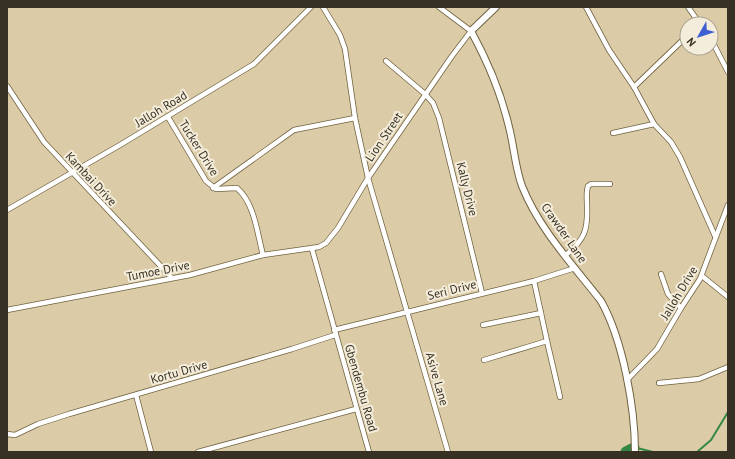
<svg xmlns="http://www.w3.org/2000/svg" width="735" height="459" viewBox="0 0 735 459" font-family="'PT Sans',sans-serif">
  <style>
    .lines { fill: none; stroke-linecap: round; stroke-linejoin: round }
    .stream { stroke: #358745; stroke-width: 2 }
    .river { stroke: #358745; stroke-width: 11 }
    .minor-casing { stroke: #716342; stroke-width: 6 }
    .tertiary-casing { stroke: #716342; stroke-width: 8 }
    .minor { stroke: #fff; stroke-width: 4.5 }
    .tertiary { stroke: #fff; stroke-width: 6 }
    .labels { text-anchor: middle; stroke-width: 4; stroke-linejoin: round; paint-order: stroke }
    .street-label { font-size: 12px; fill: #373123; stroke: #f5eddb }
  </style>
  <rect width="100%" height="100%" fill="#dbcba7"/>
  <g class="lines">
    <g class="stream">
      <path d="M 637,448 L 653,452"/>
      <path d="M 697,452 L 711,440 L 728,412"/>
    </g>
    <path class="river" d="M 626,452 L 634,448"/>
    <g class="minor-casing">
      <g id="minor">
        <path d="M 323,7 L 340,35 L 345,49 L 355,118 L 368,178 L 448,452"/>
        <path d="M 586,7 L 609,50 L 634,87 L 654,124 L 671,142 L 680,157 L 715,236"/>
        <path d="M 688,7 L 700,24"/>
        <path d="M 711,39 L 728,72"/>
        <path d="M 386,61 L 425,94 L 433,103 L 439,118 L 482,293"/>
        <path d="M 7,86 L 44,142 L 171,277"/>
        <path d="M 634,87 L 687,36"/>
        <path d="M 168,117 L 206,181 L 216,189 L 237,188 C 255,204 257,233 263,255"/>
        <path d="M 613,133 L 654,124"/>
        <path d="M 213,188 L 294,130 L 355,118"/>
        <path d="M 7,210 L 120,145 L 254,64 L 311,7"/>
        <path d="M 312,249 L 369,452"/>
        <path d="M 566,255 C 585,239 588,230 587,205 C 587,199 586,192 588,186 L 591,184 L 610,184"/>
        <path d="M 661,274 L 668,294 L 681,308"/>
        <path d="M 702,276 L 728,297"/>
        <path d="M 7,310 L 190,275 L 263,255 L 319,247 L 326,243 L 338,228 L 368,178 L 452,56 L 471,31 L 439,7"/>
        <path d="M 483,325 L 541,313"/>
        <path d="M 334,330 L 534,281 L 575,268"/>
        <path d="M 547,341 L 560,397"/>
        <path d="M 484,360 L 547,341 L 534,281"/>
        <path d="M 627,380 L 657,349 L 681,308 L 700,279 L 728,205"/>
        <path d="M 659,383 L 699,379 L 728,367"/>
        <path d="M 136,395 L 151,452"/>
        <path d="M 7,434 L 15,435 L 38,424 L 69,414 L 292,349 L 335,335"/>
        <path d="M 198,452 L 356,409"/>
      </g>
    </g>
    <g class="tertiary-casing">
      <path id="tertiary" d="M 496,7 L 471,31 C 488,62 501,93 509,127 C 514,146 515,167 522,186 C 539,229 573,265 601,301 C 623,340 635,408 635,452"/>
    </g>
    <use href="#minor" class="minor"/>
    <use href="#tertiary" class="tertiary"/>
  </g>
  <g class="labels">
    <g class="street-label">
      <text transform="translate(161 109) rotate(-31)" y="4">Jalloh Road</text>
      <text transform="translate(384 137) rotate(-56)" y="4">Lion Street</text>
      <text transform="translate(199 148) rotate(58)" y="4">Tucker Drive</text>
      <text transform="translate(91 179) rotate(47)" y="4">Kambai Drive</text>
      <text transform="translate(467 189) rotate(76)" y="4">Kally Drive</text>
      <text transform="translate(564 233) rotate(55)" y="4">Crawder Lane</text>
      <text transform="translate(158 271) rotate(-11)" y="4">Tumoe Drive</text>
      <text transform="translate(452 290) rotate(-14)" y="4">Seri Drive</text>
      <text transform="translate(679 293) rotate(-59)" y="4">Jalloh Drive</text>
      <text transform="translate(179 372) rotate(-16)" y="4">Kortu Drive</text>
      <text transform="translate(437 379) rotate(74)" y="4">Asive Lane</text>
      <text transform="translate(361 388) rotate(74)" y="4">Gbendembu Road</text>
    </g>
  </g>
  <rect width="735" height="459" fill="none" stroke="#373123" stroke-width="16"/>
  <g transform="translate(699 36) rotate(231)"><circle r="19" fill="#f5eddb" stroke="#a9a291"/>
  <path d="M0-3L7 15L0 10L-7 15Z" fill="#3e60d2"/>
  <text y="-6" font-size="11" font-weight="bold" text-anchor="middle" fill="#373123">N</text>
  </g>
</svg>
